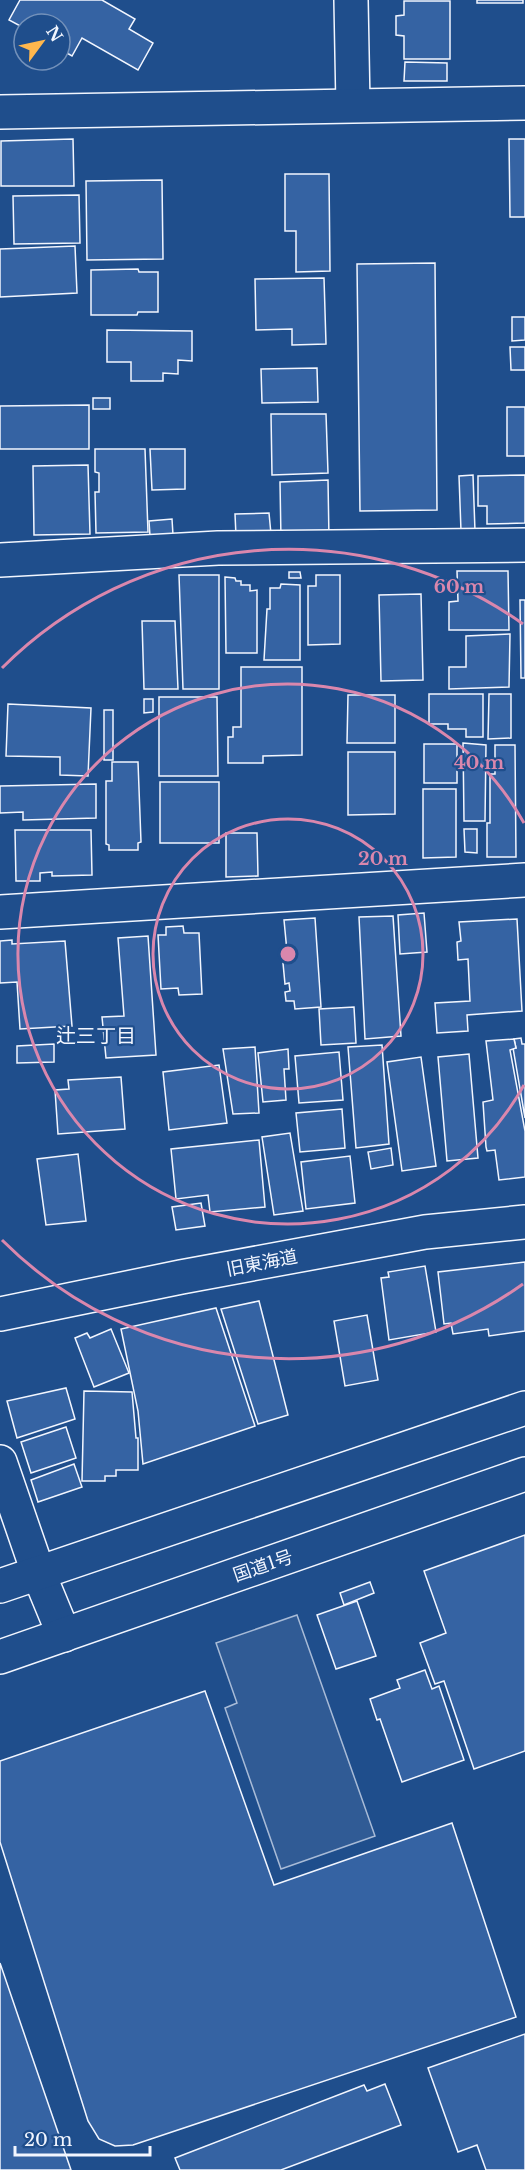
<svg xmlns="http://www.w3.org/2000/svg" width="525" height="2170" viewBox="0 0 525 2170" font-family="'Libre Baskerville','Noto Sans JP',serif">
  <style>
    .parking { fill: #305b95; stroke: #a8bbd7; stroke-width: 1.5 }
    .building { fill: #3563a3; stroke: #f2f6ff; stroke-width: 1.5 }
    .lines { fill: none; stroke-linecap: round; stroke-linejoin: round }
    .minor-casing { stroke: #f2f6ff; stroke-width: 36 }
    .tertiary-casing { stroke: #f2f6ff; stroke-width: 36 }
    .trunk-casing { stroke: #f2f6ff; stroke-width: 36 }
    .minor { stroke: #1f4e8c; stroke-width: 33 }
    .tertiary { stroke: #1f4e8c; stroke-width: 33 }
    .trunk { stroke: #1f4e8c; stroke-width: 33 }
    .ring { fill: none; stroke: #da87ad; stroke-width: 3 }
    .labels { text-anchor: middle; stroke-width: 4.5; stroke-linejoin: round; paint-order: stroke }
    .street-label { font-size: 18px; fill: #f2f6ff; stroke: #1f4e8c }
    .neighbourhood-label { font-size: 20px; fill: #f2f6ff; stroke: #1f4e8c }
    .centre { fill: #da87ad; stroke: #1f4e8c; stroke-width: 3 }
    .ring-label { font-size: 18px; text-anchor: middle; font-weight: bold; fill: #da87ad; stroke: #1f4e8c; stroke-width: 4.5; stroke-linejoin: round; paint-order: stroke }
  </style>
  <rect width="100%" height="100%" fill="#1f4e8c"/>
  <path class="parking" d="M 297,1615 L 375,1836 L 281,1869 L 225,1708 L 237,1703 L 216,1643 Z"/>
  <g class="building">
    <path d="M 20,0 L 102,0 L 135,19 L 129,29 L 153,43 L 138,70 L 82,38 L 72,56 L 60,49 L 60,24 L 24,24 L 24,28 L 9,20 Z"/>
    <rect x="477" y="0" width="46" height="3"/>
    <path d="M 404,1 L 450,1 L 450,59 L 404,59 L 404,36 L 396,35 L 396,16 L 404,15 Z"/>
    <path d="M 405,62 L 447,63 L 447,81 L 404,81 Z"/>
    <path d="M 73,139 L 74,186 L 1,186 L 1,141 Z"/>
    <path d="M 509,139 L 525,139 L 525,217 L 510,217 Z"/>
    <path d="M 285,174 L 329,174 L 330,271 L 296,272 L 296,231 L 285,231 Z"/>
    <path d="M 162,180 L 163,259 L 87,260 L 86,181 Z"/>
    <path d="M 79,195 L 80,243 L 14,244 L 13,196 Z"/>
    <path d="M 75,246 L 77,293 L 0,297 L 0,249 Z"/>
    <path d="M 435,263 L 437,510 L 360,511 L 357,264 Z"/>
    <path d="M 138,269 L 139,272 L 158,272 L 158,312 L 138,312 L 137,315 L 91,315 L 91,270 Z"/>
    <path d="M 324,278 L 326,344 L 292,345 L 292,329 L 256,330 L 255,279 Z"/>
    <path d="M 512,317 L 525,317 L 525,340 L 512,341 Z"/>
    <path d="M 107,330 L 192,331 L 192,361 L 178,360 L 178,374 L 163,373 L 163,381 L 131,381 L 131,362 L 107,362 Z"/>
    <path d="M 510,347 L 525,347 L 525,370 L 511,370 Z"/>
    <path d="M 317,368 L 318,402 L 262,403 L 261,369 Z"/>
    <rect x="93" y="398" width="17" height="11"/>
    <path d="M 89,405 L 89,449 L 0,449 L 0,406 Z"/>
    <rect x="507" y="407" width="18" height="49"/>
    <path d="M 271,414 L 326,414 L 328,473 L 272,475 Z"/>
    <path d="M 95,449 L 145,449 L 148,532 L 96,533 L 95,492 L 99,492 L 99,473 L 95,472 Z"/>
    <path d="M 150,449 L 185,449 L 185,489 L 152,490 Z"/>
    <path d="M 88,465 L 90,534 L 34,535 L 33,466 Z"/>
    <path d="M 473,475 L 475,531 L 461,531 L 459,476 Z"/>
    <path d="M 525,475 L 525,523 L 487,524 L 487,506 L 478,506 L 478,476 Z"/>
    <path d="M 328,480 L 329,539 L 281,540 L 280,482 Z"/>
    <path d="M 269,513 L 271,534 L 236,536 L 235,514 Z"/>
    <path d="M 172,519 L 173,535 L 150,536 L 149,521 Z"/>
    <path d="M 457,571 L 508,571 L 509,630 L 449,630 L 449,602 L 458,601 Z"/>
    <path d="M 289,572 L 300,572 L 301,578 L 289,578 Z"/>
    <path d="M 179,575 L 219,575 L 219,689 L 183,689 Z"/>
    <path d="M 316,575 L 340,575 L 340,644 L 308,645 L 308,586 L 316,586 Z"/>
    <path d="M 225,577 L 235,578 L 236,581 L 241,581 L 241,585 L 250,585 L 250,591 L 257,590 L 257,653 L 226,653 Z"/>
    <path d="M 281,584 L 300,585 L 300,660 L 264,660 L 267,609 L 270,609 L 270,588 L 280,588 Z"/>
    <path d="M 421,594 L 423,680 L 381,681 L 379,595 Z"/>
    <path d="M 520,600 L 525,600 L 525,678 L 521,678 Z"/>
    <path d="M 142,621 L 175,621 L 178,689 L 144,689 Z"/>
    <path d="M 510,634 L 509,687 L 449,689 L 449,667 L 466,667 L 466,636 Z"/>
    <path d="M 241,667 L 302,667 L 302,755 L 263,756 L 263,763 L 228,763 L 228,737 L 233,737 L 233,727 L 241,727 Z"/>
    <path d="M 429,694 L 483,694 L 483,737 L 466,737 L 466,729 L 448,729 L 448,724 L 429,724 Z"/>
    <path d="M 489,694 L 511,694 L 511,738 L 488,739 Z"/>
    <path d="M 348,695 L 395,695 L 395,743 L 347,743 Z"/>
    <path d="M 159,697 L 217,697 L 218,776 L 159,776 Z"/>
    <path d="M 144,699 L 153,699 L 153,712 L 144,713 Z"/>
    <path d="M 8,704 L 91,708 L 88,776 L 60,775 L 60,757 L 6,756 Z"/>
    <rect x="104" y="710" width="9" height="50"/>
    <path d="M 463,743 L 486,745 L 485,821 L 464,821 Z"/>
    <rect x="424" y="744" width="33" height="39"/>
    <path d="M 495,745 L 515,745 L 516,857 L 487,857 L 487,823 L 490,823 L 490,774 L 495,774 Z"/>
    <path d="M 348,752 L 395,752 L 395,814 L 348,815 Z"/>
    <path d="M 112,762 L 138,762 L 141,842 L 138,843 L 138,850 L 109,850 L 109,845 L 106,844 L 106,781 L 112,781 Z"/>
    <rect x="160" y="782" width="59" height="61"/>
    <path d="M 96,784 L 96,818 L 23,820 L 23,812 L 0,813 L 0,786 Z"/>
    <path d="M 423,789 L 456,789 L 456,857 L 423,858 Z"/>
    <path d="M 464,829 L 477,829 L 477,853 L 465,852 Z"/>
    <path d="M 15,830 L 91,830 L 92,875 L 52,876 L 52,872 L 40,873 L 40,881 L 16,881 Z"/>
    <path d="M 226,833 L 257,833 L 258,876 L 226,877 Z"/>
    <path d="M 424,913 L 427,952 L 400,954 L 398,915 Z"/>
    <path d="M 393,916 L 401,1036 L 365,1039 L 359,917 Z"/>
    <path d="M 315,918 L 321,1007 L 295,1009 L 294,1001 L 286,1001 L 285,992 L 290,991 L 289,983 L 285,984 L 283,963 L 288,962 L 284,920 Z"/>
    <path d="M 517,919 L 522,1011 L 467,1015 L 468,1031 L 437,1033 L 435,1003 L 470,1001 L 468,959 L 458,960 L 457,942 L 461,941 L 459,922 Z"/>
    <path d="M 183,926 L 184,933 L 199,933 L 202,994 L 179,995 L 178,988 L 161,989 L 158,935 L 166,935 L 166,927 Z"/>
    <path d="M 148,936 L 156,1055 L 106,1058 L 102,1017 L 124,1016 L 118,938 Z"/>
    <path d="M 12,940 L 12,944 L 65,941 L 72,1026 L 20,1029 L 17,982 L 0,983 L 0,941 Z"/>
    <path d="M 354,1007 L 356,1043 L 321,1045 L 319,1009 Z"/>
    <path d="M 521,1038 L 522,1044 L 525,1044 L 525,1118 L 513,1048 L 516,1048 L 514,1039 Z"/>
    <path d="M 514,1039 L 516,1048 L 510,1050 L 525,1131 L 525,1177 L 499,1180 L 495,1150 L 487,1151 L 486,1147 L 483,1102 L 493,1100 L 486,1041 Z"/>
    <path d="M 54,1044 L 54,1062 L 17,1063 L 17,1046 Z"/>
    <path d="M 382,1045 L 389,1144 L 356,1148 L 348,1047 Z"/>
    <path d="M 255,1047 L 259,1113 L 233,1114 L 223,1049 Z"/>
    <path d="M 288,1049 L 289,1069 L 284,1069 L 286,1100 L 263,1102 L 258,1053 Z"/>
    <path d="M 339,1052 L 343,1100 L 299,1103 L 295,1056 Z"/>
    <path d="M 469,1054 L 478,1158 L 447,1161 L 438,1057 Z"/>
    <path d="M 421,1057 L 436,1166 L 402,1171 L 387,1062 Z"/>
    <path d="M 219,1065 L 227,1123 L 169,1130 L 163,1072 Z"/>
    <path d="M 121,1077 L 125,1129 L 58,1134 L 55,1090 L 69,1089 L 68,1080 Z"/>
    <path d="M 342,1109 L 345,1148 L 300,1152 L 296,1113 Z"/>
    <path d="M 290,1133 L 303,1211 L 274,1215 L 262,1137 Z"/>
    <path d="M 259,1140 L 265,1207 L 210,1212 L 208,1195 L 176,1199 L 171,1149 Z"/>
    <path d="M 391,1148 L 393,1165 L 371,1169 L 368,1152 Z"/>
    <path d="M 78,1154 L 86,1221 L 46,1225 L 37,1159 Z"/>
    <path d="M 350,1156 L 355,1203 L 306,1209 L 301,1162 Z"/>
    <path d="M 201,1203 L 205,1226 L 176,1230 L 172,1207 Z"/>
    <path d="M 525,1262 L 525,1331 L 489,1336 L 488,1329 L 453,1334 L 451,1323 L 444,1324 L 438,1272 Z"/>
    <path d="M 425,1266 L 436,1332 L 389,1340 L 381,1278 L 389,1277 L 388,1272 Z"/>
    <path d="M 259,1301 L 288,1415 L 258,1424 L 221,1309 Z"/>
    <path d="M 216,1308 L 255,1426 L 143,1464 L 138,1411 L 121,1329 Z"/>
    <path d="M 367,1315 L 378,1380 L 345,1386 L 334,1321 Z"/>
    <path d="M 111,1329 L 129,1373 L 94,1387 L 75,1338 L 87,1333 L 90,1338 Z"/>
    <path d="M 66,1388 L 75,1419 L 17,1438 L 7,1401 Z"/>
    <path d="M 84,1391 L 132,1392 L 136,1438 L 138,1438 L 138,1470 L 116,1470 L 116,1476 L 105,1476 L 105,1481 L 82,1481 Z"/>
    <path d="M 66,1427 L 76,1458 L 31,1473 L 21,1442 Z"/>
    <path d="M 74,1464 L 82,1487 L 38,1502 L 31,1480 Z"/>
    <path d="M 525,1535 L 525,1751 L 474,1769 L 444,1681 L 435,1684 L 420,1643 L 446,1633 L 424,1571 Z"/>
    <path d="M 370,1582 L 374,1593 L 344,1605 L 340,1593 Z"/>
    <path d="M 357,1601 L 376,1656 L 336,1669 L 317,1615 Z"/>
    <path d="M 425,1670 L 432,1689 L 439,1686 L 464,1760 L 402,1782 L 380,1719 L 377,1720 L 370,1699 L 400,1688 L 397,1680 Z"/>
    <path d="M 205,1691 L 274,1885 L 452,1823 L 516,2017 L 133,2145 L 115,2146 L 99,2139 L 88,2121 L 0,1842 L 0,1761 Z"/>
    <path d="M 0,1963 L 28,2045 L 71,2170 L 0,2170 Z"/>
    <path d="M 525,2034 L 525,2170 L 486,2170 L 477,2145 L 458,2152 L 428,2068 Z"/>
    <path d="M 385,2084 L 401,2125 L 281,2170 L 180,2170 L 175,2158 L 364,2085 L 367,2091 Z"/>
  </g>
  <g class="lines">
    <g class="minor-casing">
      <g id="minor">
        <path d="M 351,0 L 353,105"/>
        <path d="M 0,112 L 525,103"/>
        <path d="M 0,560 L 218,548 L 525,545"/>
        <path d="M 0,912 L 525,880"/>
        <path d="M 0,1462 L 38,1572 L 64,1635"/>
      </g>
    </g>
    <g class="tertiary-casing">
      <path id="tertiary" d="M 0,1314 L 181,1277 L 425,1232 L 525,1222"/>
    </g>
    <g class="trunk-casing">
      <g id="trunk">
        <path d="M 0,1586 L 525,1408"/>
        <path d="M 0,1657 L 525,1474"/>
      </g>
    </g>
    <use href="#minor" class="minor"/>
    <use href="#tertiary" class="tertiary"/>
    <use href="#trunk" class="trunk"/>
  </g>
  <g class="ring">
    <circle cx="288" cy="954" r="135"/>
    <path d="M524 1085A270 270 0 1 1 524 823"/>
    <path d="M523 1284A405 405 0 0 1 2 1240M2 668A405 405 0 0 1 523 624"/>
  </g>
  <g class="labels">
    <g class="street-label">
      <text transform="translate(262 1263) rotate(-11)" y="6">旧東海道</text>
      <text transform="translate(263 1566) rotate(-19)" y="6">国道1号</text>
    </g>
    <g class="neighbourhood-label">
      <text x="96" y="1043">辻三丁目</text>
    </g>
  </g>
  <circle cx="288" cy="954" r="9" class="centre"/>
  <g class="ring-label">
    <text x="459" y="593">60 m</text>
    <text x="479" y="769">40 m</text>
    <text x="383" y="865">20 m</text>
  </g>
  <g transform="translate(42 42) rotate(57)"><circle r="28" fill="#1f4e8c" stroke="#7391ba" stroke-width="1.5"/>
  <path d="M0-4.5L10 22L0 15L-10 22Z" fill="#ffb74d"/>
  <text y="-9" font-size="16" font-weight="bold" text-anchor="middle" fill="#f2f6ff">N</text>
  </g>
  <path d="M15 2146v9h135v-9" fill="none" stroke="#f2f6ff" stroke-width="3"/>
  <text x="24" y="2146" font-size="18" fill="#f2f6ff" stroke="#1f4e8c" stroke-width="4.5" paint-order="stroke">20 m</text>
</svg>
